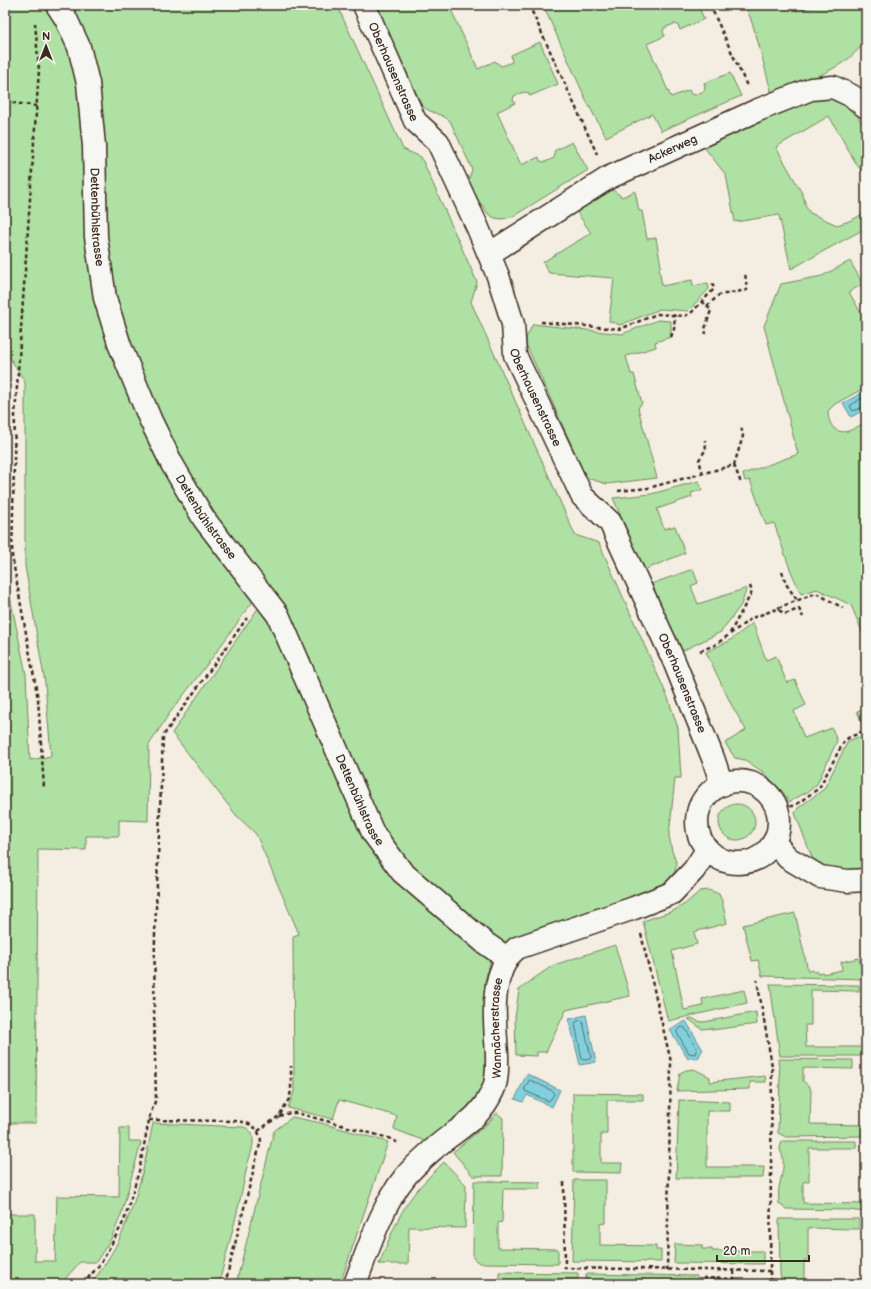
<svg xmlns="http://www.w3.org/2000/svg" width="871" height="1289" viewBox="0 0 871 1289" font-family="'Balsamiq Sans',sans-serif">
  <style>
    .green { fill: #aee1a3; stroke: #748660 }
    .water { fill: #81d0dd; stroke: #658e91 }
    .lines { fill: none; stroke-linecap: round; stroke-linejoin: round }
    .shore { stroke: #576c6a; stroke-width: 1 }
    .minor-casing { stroke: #3b2a1e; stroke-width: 25 }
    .path { stroke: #3b2a1e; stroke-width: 2.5; stroke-dasharray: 4 3; stroke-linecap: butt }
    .minor { stroke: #f6f6f2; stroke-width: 22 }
    .labels { text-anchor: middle; stroke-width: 3; stroke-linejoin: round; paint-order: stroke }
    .street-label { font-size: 12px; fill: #3b2a1e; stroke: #f6f6f2 }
  </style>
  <rect width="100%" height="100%" fill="#f4ede1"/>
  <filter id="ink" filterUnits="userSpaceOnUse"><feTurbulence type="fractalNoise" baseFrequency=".025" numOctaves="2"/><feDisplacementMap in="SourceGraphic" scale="8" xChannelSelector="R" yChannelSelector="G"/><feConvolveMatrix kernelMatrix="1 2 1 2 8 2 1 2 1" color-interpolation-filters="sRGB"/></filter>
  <g filter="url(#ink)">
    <g class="green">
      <path d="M 5,5 L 50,5 L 60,21 L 80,84 L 114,349 L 256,597 L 212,658 L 169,714 L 149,745 L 148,821 L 119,820 L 119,836 L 86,836 L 86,850 L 38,849 L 36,1123 L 5,1123 L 5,512 L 9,592 L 26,674 L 30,760 L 51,756 L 45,683 L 25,566 L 25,382 L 5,350 Z"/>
      <path d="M 66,5 L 337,5 L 403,149 L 421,157 L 477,282 L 471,302 L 575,535 L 599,543 L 668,698 L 678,728 L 681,778 L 675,778 L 669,836 L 672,851 L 677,864 L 673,877 L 662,888 L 506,942 L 492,938 L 413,872 L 385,839 L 287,617 L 213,520 L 168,438 L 118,315 Z"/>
      <path d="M 376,5 L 449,5 L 478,69 L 495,61 L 498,64 L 502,66 L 512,62 L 511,55 L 540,42 L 558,84 L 530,96 L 528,93 L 524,92 L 514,96 L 513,100 L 515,103 L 497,112 L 521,165 L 539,157 L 540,161 L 545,162 L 554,158 L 555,154 L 554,151 L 572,142 L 588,170 L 512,217 L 502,219 L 495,218 L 488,214 L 483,206 L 475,197 L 468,182 L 472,169 L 450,121 C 443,114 430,113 422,106 Z"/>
      <path d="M 543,5 L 698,5 L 704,19 L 680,30 L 678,25 L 674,24 L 664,28 L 663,32 L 665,36 L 647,44 L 671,97 L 689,90 L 691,94 L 695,95 L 704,91 L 705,87 L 704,83 L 730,73 L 741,96 L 661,131 L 652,114 L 606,137 L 588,104 Z"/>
      <path d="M 745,5 L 789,5 L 796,11 L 820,5 L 866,5 C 866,12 868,34 865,39 C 853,67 799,84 772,94 C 763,64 758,34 745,5 Z"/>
      <path d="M 824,97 L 843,102 L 855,112 L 866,130 L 866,171 L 863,173 L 857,165 L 829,116 L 776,147 L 803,195 L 806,207 L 810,213 L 837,225 L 852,220 L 864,213 L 866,216 L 866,228 L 791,269 L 779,215 L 735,222 L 726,175 L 704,147 L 805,101 Z"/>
      <path d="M 613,190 L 622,197 L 635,191 L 639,211 L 642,211 L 647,239 L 656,238 L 661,266 L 659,268 L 662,286 L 692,280 L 693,286 L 708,283 L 709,289 L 688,311 L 660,309 L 620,325 L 609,321 L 614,278 L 549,273 L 543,262 L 591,233 L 576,211 Z"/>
      <path d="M 850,261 L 863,284 L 849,292 L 866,322 L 866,387 L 835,404 L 828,411 C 828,425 836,436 851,430 C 856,428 861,424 866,422 L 866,641 L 851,605 L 817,589 L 801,594 L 790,569 L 774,523 L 766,525 L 750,480 L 745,481 L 743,474 L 798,454 L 764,326 L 781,284 L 822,276 Z"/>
      <path d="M 658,320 L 671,321 L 671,337 L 655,342 L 656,347 L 626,356 L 631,374 L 634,374 L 642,403 L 638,408 L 657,478 L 607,484 L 590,479 L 585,475 L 526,344 L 526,338 L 533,324 L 622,334 Z"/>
      <path d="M 699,481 L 702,490 L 691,493 L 692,497 L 657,509 L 664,529 L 675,526 L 685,553 L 644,570 L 613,498 L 651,494 Z"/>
      <path d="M 693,569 L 698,583 L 691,586 L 698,604 L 747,588 L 741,605 L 721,632 L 680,652 L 651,584 Z"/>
      <path d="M 261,604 L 273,623 L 360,824 L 486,954 L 490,963 L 485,981 L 484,1021 L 487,1065 L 483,1084 L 476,1099 L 456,1121 L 427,1142 L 394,1129 L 397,1116 L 339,1100 L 333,1119 L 288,1108 L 294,1092 L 293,936 L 299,934 L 256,834 L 236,815 L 172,733 Z"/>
      <path d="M 753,623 L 766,660 L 776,656 L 787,683 L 795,680 L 806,705 L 794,711 L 804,738 L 832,728 L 837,741 L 817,784 L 809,791 L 789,802 L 783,792 L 763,772 L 745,760 L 735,758 L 725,743 L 746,730 L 732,706 L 706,652 L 729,641 Z"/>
      <path d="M 866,708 L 866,725 L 863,726 L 857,711 Z"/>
      <path d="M 866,734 L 866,873 L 827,871 L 813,860 L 795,813 L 798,808 L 824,789 L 848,741 Z"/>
      <circle cx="737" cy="822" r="18"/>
      <path d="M 709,890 L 719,894 L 722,901 L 727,923 L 694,932 L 697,944 L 672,951 L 684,1010 L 703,1006 L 702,999 L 744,990 L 747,1003 L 668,1021 L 643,921 L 673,911 L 685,904 L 700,891 Z"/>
      <path d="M 795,913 L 808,971 L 813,970 L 814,972 L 818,971 L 818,973 L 823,972 L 823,974 L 842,970 L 841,962 L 859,958 L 864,979 L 762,976 L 758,960 L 752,961 L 743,925 Z"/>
      <path d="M 615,945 L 630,996 L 566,1010 L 546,1052 L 537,1052 L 537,1056 L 516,1055 L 515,1018 L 519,990 L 536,977 L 554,965 Z"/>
      <path d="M 770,984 L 859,985 L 859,991 L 811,990 L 811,1025 L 805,1025 L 806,1047 L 866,1047 L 866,1056 L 780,1056 Z"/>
      <path d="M 756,1012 L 757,1024 L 712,1030 L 712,1028 L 702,1029 L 688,1019 L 692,1018 L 697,1021 L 704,1022 Z"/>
      <path d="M 778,1059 L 853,1060 L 853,1069 L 803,1068 L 803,1081 L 810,1087 L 811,1091 L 810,1124 L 865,1125 L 865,1136 L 786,1137 L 778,1133 L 780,1078 Z"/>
      <path d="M 694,1069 L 710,1077 L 710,1082 L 765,1076 L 766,1082 L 750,1082 L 750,1089 L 677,1091 L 680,1073 L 686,1070 Z"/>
      <path d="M 573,1093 L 643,1094 L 643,1100 L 607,1100 L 607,1134 L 601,1134 L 601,1163 L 622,1163 L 621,1173 L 573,1172 Z"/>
      <path d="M 679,1100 L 730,1102 L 730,1111 L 707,1111 L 707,1167 L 764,1167 L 763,1178 L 676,1178 Z"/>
      <path d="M 497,1113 L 503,1118 L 502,1176 L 473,1176 L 453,1152 L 487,1124 Z"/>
      <path d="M 292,1117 L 321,1123 L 388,1142 L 340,1284 L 236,1284 L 274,1131 Z"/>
      <path d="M 153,1123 L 244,1127 C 249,1129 253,1132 253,1138 C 254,1149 248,1160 246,1171 C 239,1209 228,1246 219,1284 L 91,1284 C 104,1266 117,1247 125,1226 C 139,1193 146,1158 153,1123 Z"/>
      <path d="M 120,1128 L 129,1128 L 129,1141 L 140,1141 L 141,1143 L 121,1215 L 111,1239 L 96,1262 L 80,1262 L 65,1279 L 58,1284 L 5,1284 L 5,1214 L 35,1214 L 35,1261 L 55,1261 L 57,1196 L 119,1197 Z"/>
      <path d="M 781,1141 L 856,1141 L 856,1148 L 809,1148 L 809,1181 L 803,1182 L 803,1203 L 866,1204 L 866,1212 L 848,1210 L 786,1209 L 779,1204 C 779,1199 778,1193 779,1188 C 781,1175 787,1162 780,1150 Z"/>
      <path d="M 444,1162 L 466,1185 L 465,1228 L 409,1227 L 408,1264 L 379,1264 C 387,1245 394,1225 405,1207 C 415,1190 430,1176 444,1162 Z"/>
      <path d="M 574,1180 L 606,1180 L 606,1223 L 600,1224 L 600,1245 L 656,1246 L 656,1250 L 661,1250 L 661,1262 L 572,1261 Z"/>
      <path d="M 474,1181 L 540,1182 L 540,1189 L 503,1189 L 502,1222 L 498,1223 L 498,1248 L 558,1249 L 558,1264 L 479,1263 L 473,1258 Z"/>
      <path d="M 779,1219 L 859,1219 L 859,1229 L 808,1228 L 808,1260 L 804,1260 L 804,1282 L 854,1283 L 854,1284 L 786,1284 L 786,1281 L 781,1281 L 780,1273 Z"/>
      <path d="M 675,1244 L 702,1245 L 702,1249 L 712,1249 L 712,1251 L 763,1251 L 763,1264 L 674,1263 Z"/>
      <path d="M 499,1272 L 578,1273 L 578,1279 L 521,1278 L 520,1284 L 499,1284 Z"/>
      <path d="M 586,1274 L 697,1276 L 697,1284 L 586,1284 Z"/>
    </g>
    <g class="water">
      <path d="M 866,391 L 866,409 L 851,417 L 843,403 Z"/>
      <path d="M 586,1015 L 596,1062 L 580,1065 L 569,1019 Z"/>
      <path d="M 686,1021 L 703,1050 L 701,1052 L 699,1057 L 695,1059 L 691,1057 L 688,1059 L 670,1030 Z"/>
      <path d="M 527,1074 L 560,1090 L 552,1107 L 527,1095 L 523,1102 L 515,1099 Z"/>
    </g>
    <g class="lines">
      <g class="shore">
        <path d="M 866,395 L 850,406 L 853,411 L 866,406"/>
        <path d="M 581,1020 L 583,1022 L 591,1057 L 590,1059 L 585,1060 L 582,1059 L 575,1024 L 576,1022 Z"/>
        <path d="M 683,1027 L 685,1028 L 697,1048 L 695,1054 L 689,1053 L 677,1033 L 677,1031 Z"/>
        <path d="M 530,1080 L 553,1091 L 554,1094 L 550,1100 L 548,1101 L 525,1091 L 525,1088 Z"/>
      </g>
      <g class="minor-casing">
        <g id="minor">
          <path id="s1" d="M 57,5 L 66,19 L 79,47 L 88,83 L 94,146 L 96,237 L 105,298 L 120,346 L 150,419 L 172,464 L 204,519 L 278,615 L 373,833 L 402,872 L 485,943 L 507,958"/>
          <path id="s2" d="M 364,5 L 415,121 L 438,142 L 477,226 L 498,276 L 513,324 L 515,355 L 582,496 L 610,522 L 674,661 L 713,758 L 722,785"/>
          <path id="s3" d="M 489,254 L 608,178 L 758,110 L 811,89 L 833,87 L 852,96 L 866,107"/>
          <circle cx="738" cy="822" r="41"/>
          <path d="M 774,842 L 788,858 L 820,877 L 848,881 L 866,880"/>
          <path id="s4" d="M 355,1284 C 368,1250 382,1205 405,1177 C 413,1167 427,1155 436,1147 C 459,1127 479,1121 493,1090 C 498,1079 497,1066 497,1054 C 495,1023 490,986 507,959 C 509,955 514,951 517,948 L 634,908 L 672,893 L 694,870 L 707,850"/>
        </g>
      </g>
      <g class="path">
        <path d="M 529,5 L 597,154"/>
        <path d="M 710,5 L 747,86"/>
        <path d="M 35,23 L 39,70 L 15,415 L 12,556 L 38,699 L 44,788"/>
        <path d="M 5,102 L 37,106"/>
        <path d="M 702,301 L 711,310 L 705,329 L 706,334"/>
        <path d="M 707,306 L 719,295 L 747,290 L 745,272"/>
        <path d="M 541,322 L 620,329 L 657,314 L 685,316 L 692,312 L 714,289 L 712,282"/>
        <path d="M 671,337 L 674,329 L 675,315"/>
        <path d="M 734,465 L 741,483"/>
        <path d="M 703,474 L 699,460 L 706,449 L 705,440"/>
        <path d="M 618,491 L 648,488 L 734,465 L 743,436 L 741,426"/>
        <path d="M 782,571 L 786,584 L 797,600"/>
        <path d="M 778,608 L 816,593 L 843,608"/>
        <path d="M 730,633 L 752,592 L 750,586"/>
        <path d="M 700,651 L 715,645 L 752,618 L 777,609 L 785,614 L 799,609 L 803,617"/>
        <path d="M 776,806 L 794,806 L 819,788 L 843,743 L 848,738 L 866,730"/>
        <path d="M 641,934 L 671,1062 L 667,1270"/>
        <path d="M 279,1116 L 290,1113 L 297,1113 L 392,1139 L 399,1144"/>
        <path d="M 149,1120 L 238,1121 C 252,1124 257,1126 261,1140 L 225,1284"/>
        <path d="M 258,1131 L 279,1116 L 289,1099 L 291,1091 L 291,1066"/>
        <path d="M 564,1182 L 565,1268 L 770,1271 L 772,1066 L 757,980"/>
        <path d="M 770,1271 L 770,1284"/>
        <path d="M 83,1284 L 101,1263 L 124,1221 L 139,1171 L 150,1115 L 156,1099 L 154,1011 L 155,933 L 163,736 L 247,618"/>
        <path d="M 702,1284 L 702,1278 L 734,1279 L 734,1271"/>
      </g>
      <use href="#minor" class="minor"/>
    </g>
  </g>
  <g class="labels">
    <g class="street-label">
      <text dy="4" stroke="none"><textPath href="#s2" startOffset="73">Oberhausenstrasse</textPath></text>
      <text dy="4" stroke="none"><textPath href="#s3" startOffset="212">Ackerweg</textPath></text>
      <text dy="4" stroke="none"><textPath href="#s1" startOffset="219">Dettenbühlstrasse</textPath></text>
      <text dy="4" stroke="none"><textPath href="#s2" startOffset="433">Oberhausenstrasse</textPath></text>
      <text dy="4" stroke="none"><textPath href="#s1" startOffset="543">Dettenbühlstrasse</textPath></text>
      <text dy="4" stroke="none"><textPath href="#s2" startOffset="757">Oberhausenstrasse</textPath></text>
      <text dy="4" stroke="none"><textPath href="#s1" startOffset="867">Dettenbühlstrasse</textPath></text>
      <text dy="4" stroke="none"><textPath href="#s4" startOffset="306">Wannächerstrasse</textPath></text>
    </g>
  </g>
  <rect width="871" height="1289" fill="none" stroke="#f6f6f2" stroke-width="20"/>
  <rect x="10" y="10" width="851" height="1269" fill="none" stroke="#3b2a1e" stroke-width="1.5" filter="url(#ink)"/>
  <g transform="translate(46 46)" stroke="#f6f6f2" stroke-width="3" paint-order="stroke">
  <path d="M0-3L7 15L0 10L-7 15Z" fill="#3b2a1e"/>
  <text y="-6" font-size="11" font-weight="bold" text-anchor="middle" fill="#3b2a1e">N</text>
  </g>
  <path d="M717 1255v6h92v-6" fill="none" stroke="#3b2a1e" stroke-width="2"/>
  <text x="723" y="1255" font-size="12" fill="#3b2a1e" stroke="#f6f6f2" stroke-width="3" paint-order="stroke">20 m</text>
</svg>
